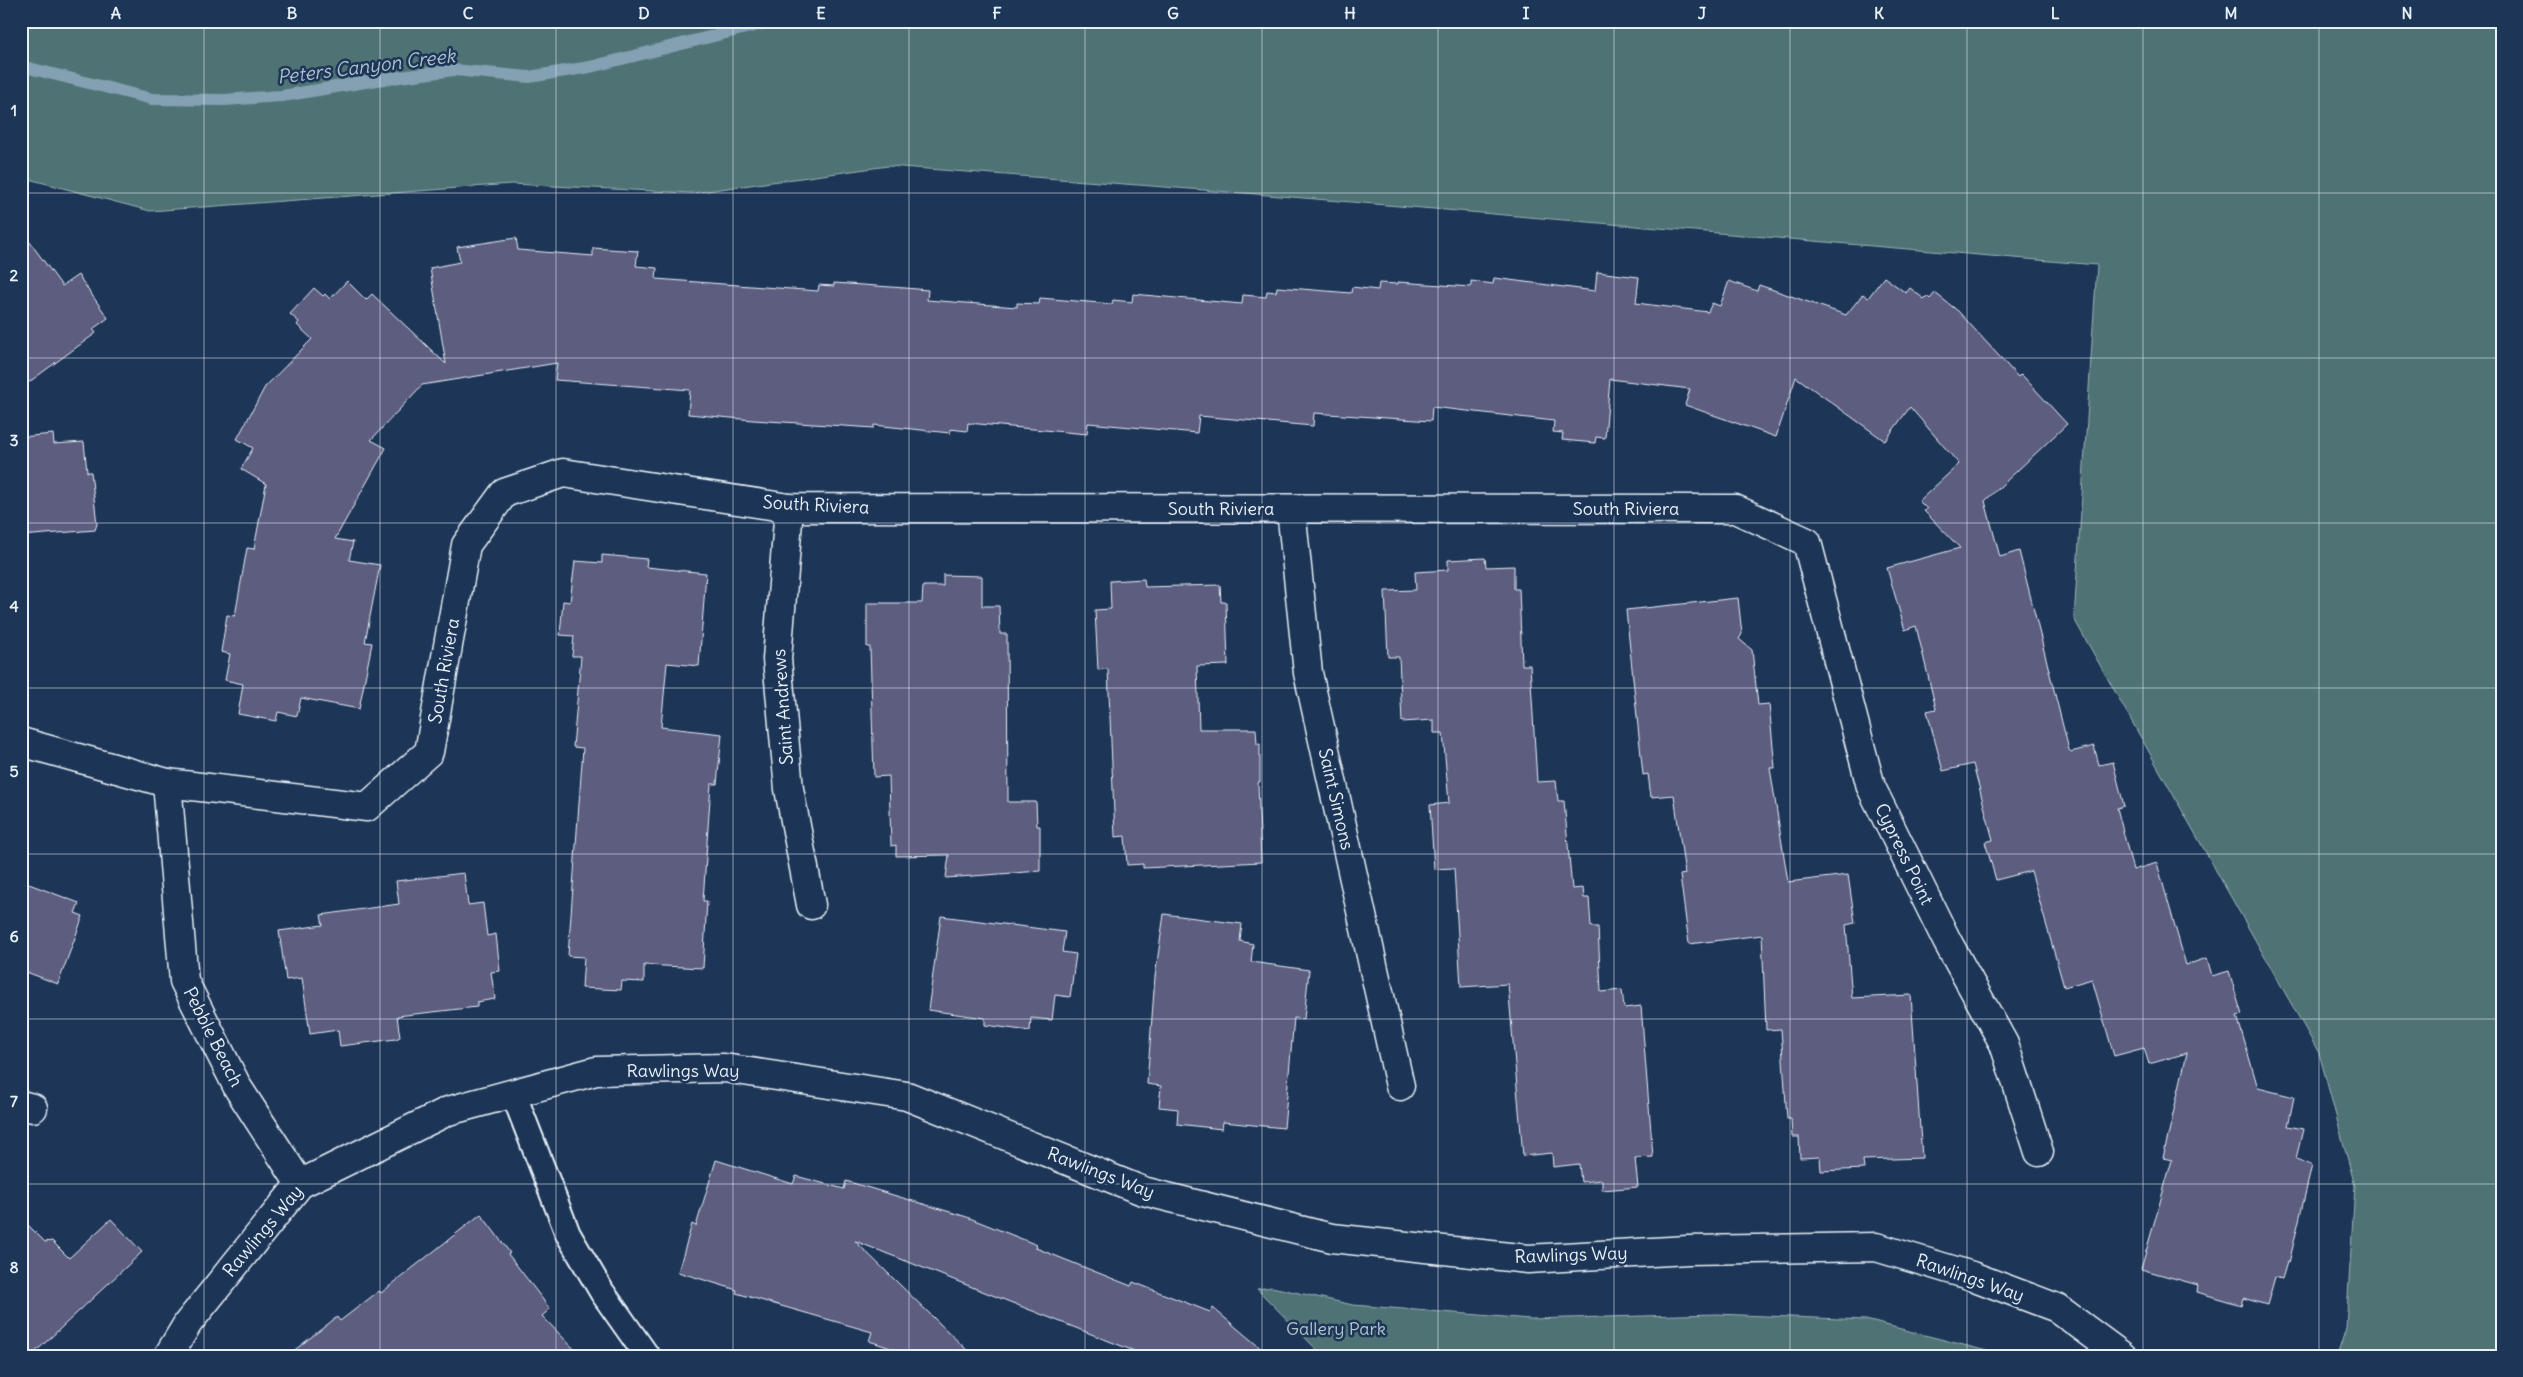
<svg xmlns="http://www.w3.org/2000/svg" width="2523" height="1377" viewBox="0 0 2523 1377" font-family="Delius,sans-serif">
  <style>
    .green { fill: #4f7374; stroke: #9cb2b6 }
    .lines { fill: none; stroke-linecap: round; stroke-linejoin: round }
    .stream { stroke: #83a1b2; stroke-width: 12 }
    .building { fill: #5d5d80; stroke: #e8f1f8 }
    .lane-casing { stroke: #e8f1f8; stroke-width: 28 }
    .street-casing { stroke: #e8f1f8; stroke-width: 31 }
    .lane { stroke: #1d3557; stroke-width: 24 }
    .street { stroke: #1d3557; stroke-width: 28 }
    .grid { fill: none; stroke: #e8f1f8; stroke-width: 1; stroke-opacity: 0.55 }
    .labels { text-anchor: middle; stroke-width: 5; stroke-linejoin: round; paint-order: stroke }
    .street-label { font-size: 18px; fill: #e8f1f8; stroke: #1d3557 }
    .park-label { font-size: 18px; fill: #b2c5ca; stroke: #1d3557 }
    .water-label { font-size: 19px; font-style: italic; fill: #adc2cf; stroke: #1d3557 }
    .neatline { fill: none; stroke: #e8f1f8; stroke-width: 2 }
    .grid-label { font-size: 16px; text-anchor: middle; font-weight: bold; fill: #e8f1f8 }
  </style>
  <rect width="100%" height="100%" fill="#1d3557"/>
  <filter id="ink" filterUnits="userSpaceOnUse"><feTurbulence type="fractalNoise" baseFrequency=".02" numOctaves="2"/><feDisplacementMap in="SourceGraphic" scale="10" xChannelSelector="R" yChannelSelector="G"/><feConvolveMatrix kernelMatrix="1 2 1 2 8 2 1 2 1" color-interpolation-filters="sRGB"/></filter>
  <g filter="url(#ink)">
    <g class="green">
      <path d="M 21,21 L 2502,21 L 2502,1356 L 2337,1356 L 2346,1328 L 2355,1186 L 2319,1053 L 2074,619 L 2097,265 L 1256,194 L 888,166 L 692,193 L 512,184 L 150,211 L 21,177 Z"/>
      <path d="M 1272,1287 L 1353,1305 L 1530,1319 L 1716,1314 L 1866,1320 L 1987,1351 L 1998,1356 L 1323,1356 L 1257,1289 Z"/>
    </g>
    <g class="lines">
      <path class="stream" d="M 21,66 L 152,99 L 224,100 L 282,96 L 377,80 L 454,70 L 529,77 L 590,67 L 773,21"/>
    </g>
    <g class="building">
      <path d="M 21,230 L 62,286 L 78,275 L 108,318 L 93,329 L 96,333 L 21,388 Z"/>
      <path d="M 516,238 L 518,250 L 593,256 L 593,248 L 638,251 L 636,266 L 657,268 L 656,279 L 818,291 L 819,285 L 834,286 L 834,283 L 905,288 L 928,290 L 927,300 L 1017,307 L 1017,303 L 1039,304 L 1040,298 L 1112,304 L 1113,300 L 1132,302 L 1133,294 L 1242,304 L 1243,295 L 1266,297 L 1267,291 L 1276,292 L 1277,287 L 1351,293 L 1352,287 L 1378,290 L 1379,283 L 1398,284 L 1398,282 L 1471,287 L 1471,281 L 1493,284 L 1494,278 L 1595,291 L 1597,272 L 1639,277 L 1636,303 L 1708,312 L 1712,303 L 1720,306 L 1729,281 L 1757,291 L 1759,285 L 1846,315 L 1863,294 L 1868,298 L 1884,277 L 1906,293 L 1910,288 L 1924,299 L 1927,296 L 1930,299 L 1935,293 L 1958,311 L 2018,377 L 2021,374 L 2067,424 L 1985,501 L 2000,557 L 2019,551 L 2069,750 L 2071,752 L 2094,746 L 2099,765 L 2113,762 L 2124,806 L 2117,808 L 2133,870 L 2157,863 L 2186,965 L 2207,958 L 2212,976 L 2229,971 L 2242,1015 L 2237,1016 L 2258,1088 L 2294,1097 L 2288,1126 L 2303,1129 L 2296,1159 L 2312,1165 L 2289,1263 L 2287,1262 L 2282,1279 L 2275,1277 L 2267,1305 L 2243,1298 L 2241,1305 L 2197,1292 L 2198,1285 L 2141,1269 L 2172,1160 L 2163,1158 L 2187,1053 L 2149,1064 L 2144,1048 L 2114,1056 L 2092,979 L 2064,987 L 2031,871 L 1996,880 L 1985,842 L 1993,840 L 1973,764 L 1943,771 L 1927,711 L 1936,709 L 1916,626 L 1905,630 L 1887,568 L 1960,548 L 1924,511 L 1927,509 L 1919,501 L 1959,464 L 1910,407 L 1885,441 L 1796,377 L 1776,437 L 1685,405 L 1690,389 L 1610,379 L 1605,438 L 1596,437 L 1595,443 L 1562,440 L 1563,433 L 1553,432 L 1554,421 L 1432,407 L 1431,421 L 1314,413 L 1313,426 L 1199,416 L 1197,433 L 1088,423 L 1087,434 L 968,423 L 967,431 L 950,429 L 950,433 L 874,425 L 874,428 L 753,420 L 688,414 L 690,390 L 555,380 L 557,363 L 422,385 L 371,440 L 386,448 L 335,539 L 353,542 L 349,560 L 380,565 L 365,642 L 372,643 L 359,709 L 301,698 L 297,716 L 278,712 L 276,721 L 238,714 L 243,684 L 225,680 L 230,654 L 221,652 L 227,615 L 235,616 L 247,548 L 254,549 L 266,484 L 241,469 L 253,448 L 237,439 L 265,387 L 312,339 L 297,325 L 299,322 L 290,314 L 314,288 L 323,296 L 325,294 L 330,299 L 347,281 L 366,300 L 372,294 L 446,364 L 430,268 L 460,262 L 457,247 Z"/>
      <path d="M 53,434 L 54,444 L 84,442 L 87,472 L 91,472 L 97,524 L 95,530 L 21,536 L 21,437 Z"/>
      <path d="M 602,555 L 647,559 L 646,567 L 706,573 L 699,666 L 667,663 L 661,727 L 722,734 L 717,784 L 711,784 L 703,901 L 707,901 L 703,968 L 644,965 L 644,982 L 622,981 L 621,990 L 582,988 L 584,957 L 568,956 L 583,748 L 573,747 L 581,656 L 572,656 L 574,636 L 560,635 L 563,601 L 570,602 L 575,561 L 602,563 Z"/>
      <path d="M 1485,558 L 1486,567 L 1514,566 L 1514,589 L 1519,589 L 1522,665 L 1530,665 L 1537,782 L 1556,781 L 1558,801 L 1564,801 L 1572,889 L 1583,888 L 1584,898 L 1589,898 L 1591,927 L 1598,927 L 1601,992 L 1622,990 L 1624,1008 L 1641,1006 L 1653,1157 L 1635,1158 L 1638,1187 L 1602,1190 L 1602,1180 L 1581,1182 L 1579,1164 L 1553,1167 L 1552,1153 L 1523,1156 L 1508,984 L 1461,987 L 1454,868 L 1434,869 L 1430,805 L 1449,803 L 1443,733 L 1434,733 L 1434,720 L 1402,722 L 1399,657 L 1388,657 L 1385,591 L 1416,590 L 1415,572 L 1448,570 L 1448,560 Z"/>
      <path d="M 943,575 L 982,576 L 982,606 L 999,606 L 1000,634 L 1007,634 L 1008,802 L 1036,802 L 1037,826 L 1040,826 L 1040,871 L 946,878 L 949,855 L 896,856 L 896,845 L 891,846 L 889,776 L 874,777 L 870,647 L 867,647 L 867,603 L 922,603 L 923,586 L 943,586 Z"/>
      <path d="M 1144,579 L 1145,587 L 1220,585 L 1221,602 L 1226,602 L 1228,665 L 1197,666 L 1199,729 L 1256,729 L 1257,744 L 1260,744 L 1260,782 L 1258,782 L 1261,862 L 1143,868 L 1143,864 L 1127,865 L 1125,836 L 1115,837 L 1108,669 L 1098,670 L 1095,610 L 1111,609 L 1110,581 Z"/>
      <path d="M 1738,598 L 1742,634 L 1739,639 L 1752,650 L 1758,705 L 1769,704 L 1775,768 L 1770,768 L 1788,882 L 1848,875 L 1855,923 L 1846,925 L 1852,998 L 1911,995 L 1922,1158 L 1863,1160 L 1864,1169 L 1821,1171 L 1820,1157 L 1800,1158 L 1799,1137 L 1792,1137 L 1791,1119 L 1787,1119 L 1781,1029 L 1766,1030 L 1762,935 L 1689,944 L 1680,875 L 1685,874 L 1674,795 L 1651,797 L 1648,774 L 1643,775 L 1626,610 Z"/>
      <path d="M 464,873 L 468,905 L 483,903 L 487,936 L 496,934 L 500,971 L 491,972 L 495,999 L 477,1002 L 477,1007 L 397,1016 L 400,1037 L 396,1039 L 340,1046 L 338,1030 L 310,1034 L 302,978 L 286,980 L 279,931 L 323,925 L 321,915 L 399,904 L 396,881 Z"/>
      <path d="M 21,881 L 79,903 L 75,913 L 83,916 L 58,984 L 21,970 Z"/>
      <path d="M 1164,914 L 1242,924 L 1240,941 L 1253,944 L 1251,962 L 1309,970 L 1304,1019 L 1294,1018 L 1284,1128 L 1223,1122 L 1222,1129 L 1177,1124 L 1178,1109 L 1159,1107 L 1161,1086 L 1147,1084 L 1155,977 Z"/>
      <path d="M 941,916 L 1065,932 L 1062,952 L 1076,954 L 1070,997 L 1055,995 L 1052,1020 L 1031,1018 L 1030,1031 L 985,1025 L 985,1018 L 928,1010 Z"/>
      <path d="M 716,1160 L 793,1184 L 796,1176 L 844,1189 L 846,1181 L 967,1217 L 1037,1245 L 1036,1248 L 1131,1286 L 1133,1282 L 1210,1312 L 1213,1308 L 1270,1356 L 1147,1356 L 855,1241 L 973,1356 L 916,1356 L 869,1341 L 872,1332 L 736,1293 L 737,1290 L 678,1272 L 692,1224 L 696,1226 Z"/>
      <path d="M 481,1214 L 510,1253 L 508,1254 L 550,1309 L 542,1316 L 581,1356 L 287,1356 L 337,1317 L 340,1321 L 379,1291 L 381,1293 Z"/>
      <path d="M 21,1218 L 45,1242 L 52,1241 L 69,1258 L 111,1219 L 142,1252 L 31,1356 L 21,1356 Z"/>
    </g>
    <g class="lines">
      <g class="lane-casing">
        <path id="lane" d="M 514,1095 L 568,1234 L 602,1292 L 647,1356"/>
      </g>
      <g class="street-casing">
        <g id="street">
          <path d="M 789,508 L 777,659 L 789,789 L 811,905"/>
          <path d="M 1291,509 L 1308,673 L 1400,1086"/>
          <path d="M 21,742 L 167,783 L 367,807 L 429,752 L 466,545 L 504,493 L 563,473 L 789,508 L 1735,509 L 1807,542 L 1871,787 L 1947,941 L 2004,1044 L 2039,1152"/>
          <path d="M 167,783 L 184,981 L 238,1088 L 300,1184"/>
          <path d="M 21,1105 L 33,1108"/>
          <path d="M 168,1356 L 188,1323 L 300,1184 L 448,1111 L 596,1071 L 724,1068 L 907,1096 L 1143,1191 L 1332,1238 L 1528,1259 L 1688,1250 L 1876,1247 L 1972,1276 L 2057,1308 L 2122,1356"/>
        </g>
      </g>
      <use href="#lane" class="lane"/>
      <use href="#street" class="street"/>
    </g>
  </g>
  <path class="grid" d="M 204,21 L 204,1356M 380,21 L 380,1356M 556,21 L 556,1356M 733,21 L 733,1356M 909,21 L 909,1356M 1085,21 L 1085,1356M 1262,21 L 1262,1356M 1438,21 L 1438,1356M 1614,21 L 1614,1356M 1790,21 L 1790,1356M 1967,21 L 1967,1356M 2143,21 L 2143,1356M 2319,21 L 2319,1356M 21,193 L 2502,193M 21,358 L 2502,358M 21,523 L 2502,523M 21,688 L 2502,688M 21,854 L 2502,854M 21,1019 L 2502,1019M 21,1184 L 2502,1184"/>
  <g class="labels">
    <g class="street-label">
      <text transform="translate(816 505) rotate(3)" y="6">South Riviera</text>
      <text x="1221" y="515">South Riviera</text>
      <text x="1626" y="515">South Riviera</text>
      <text transform="translate(444 671) rotate(-80)" y="6">South Riviera</text>
      <text transform="translate(783 707) rotate(-94)" y="6">Saint Andrews</text>
      <text transform="translate(1336 799) rotate(77)" y="6">Saint Simons</text>
      <text transform="translate(1904 854) rotate(64)" y="6">Cypress Point</text>
      <text transform="translate(213 1037) rotate(63)" y="6">Pebble Beach</text>
      <text x="683" y="1077">Rawlings Way</text>
      <text transform="translate(1101 1173) rotate(21)" y="6">Rawlings Way</text>
      <text transform="translate(263 1231) rotate(-50)" y="6">Rawlings Way</text>
      <text transform="translate(1571 1255) rotate(-2)" y="6">Rawlings Way</text>
      <text transform="translate(1970 1278) rotate(19)" y="6">Rawlings Way</text>
    </g>
    <g class="park-label">
      <text x="1336" y="1335">Gallery Park</text>
    </g>
    <g class="water-label">
      <text transform="translate(366 66) rotate(-7)" y="7">Peters Canyon Creek</text>
    </g>
  </g>
  <rect width="2523" height="1377" fill="none" stroke="#1d3557" stroke-width="55"/>
  <rect x="28" y="28" width="2468" height="1322" class="neatline"/>
  <g class="grid-label">
    <text x="116" y="19">A</text>
    <text x="292" y="19">B</text>
    <text x="468" y="19">C</text>
    <text x="644" y="19">D</text>
    <text x="821" y="19">E</text>
    <text x="997" y="19">F</text>
    <text x="1173" y="19">G</text>
    <text x="1350" y="19">H</text>
    <text x="1526" y="19">I</text>
    <text x="1702" y="19">J</text>
    <text x="1879" y="19">K</text>
    <text x="2055" y="19">L</text>
    <text x="2231" y="19">M</text>
    <text x="2407" y="19">N</text>
    <text x="14" y="116">1</text>
    <text x="14" y="281">2</text>
    <text x="14" y="446">3</text>
    <text x="14" y="612">4</text>
    <text x="14" y="777">5</text>
    <text x="14" y="942">6</text>
    <text x="14" y="1107">7</text>
    <text x="14" y="1273">8</text>
  </g>
</svg>
